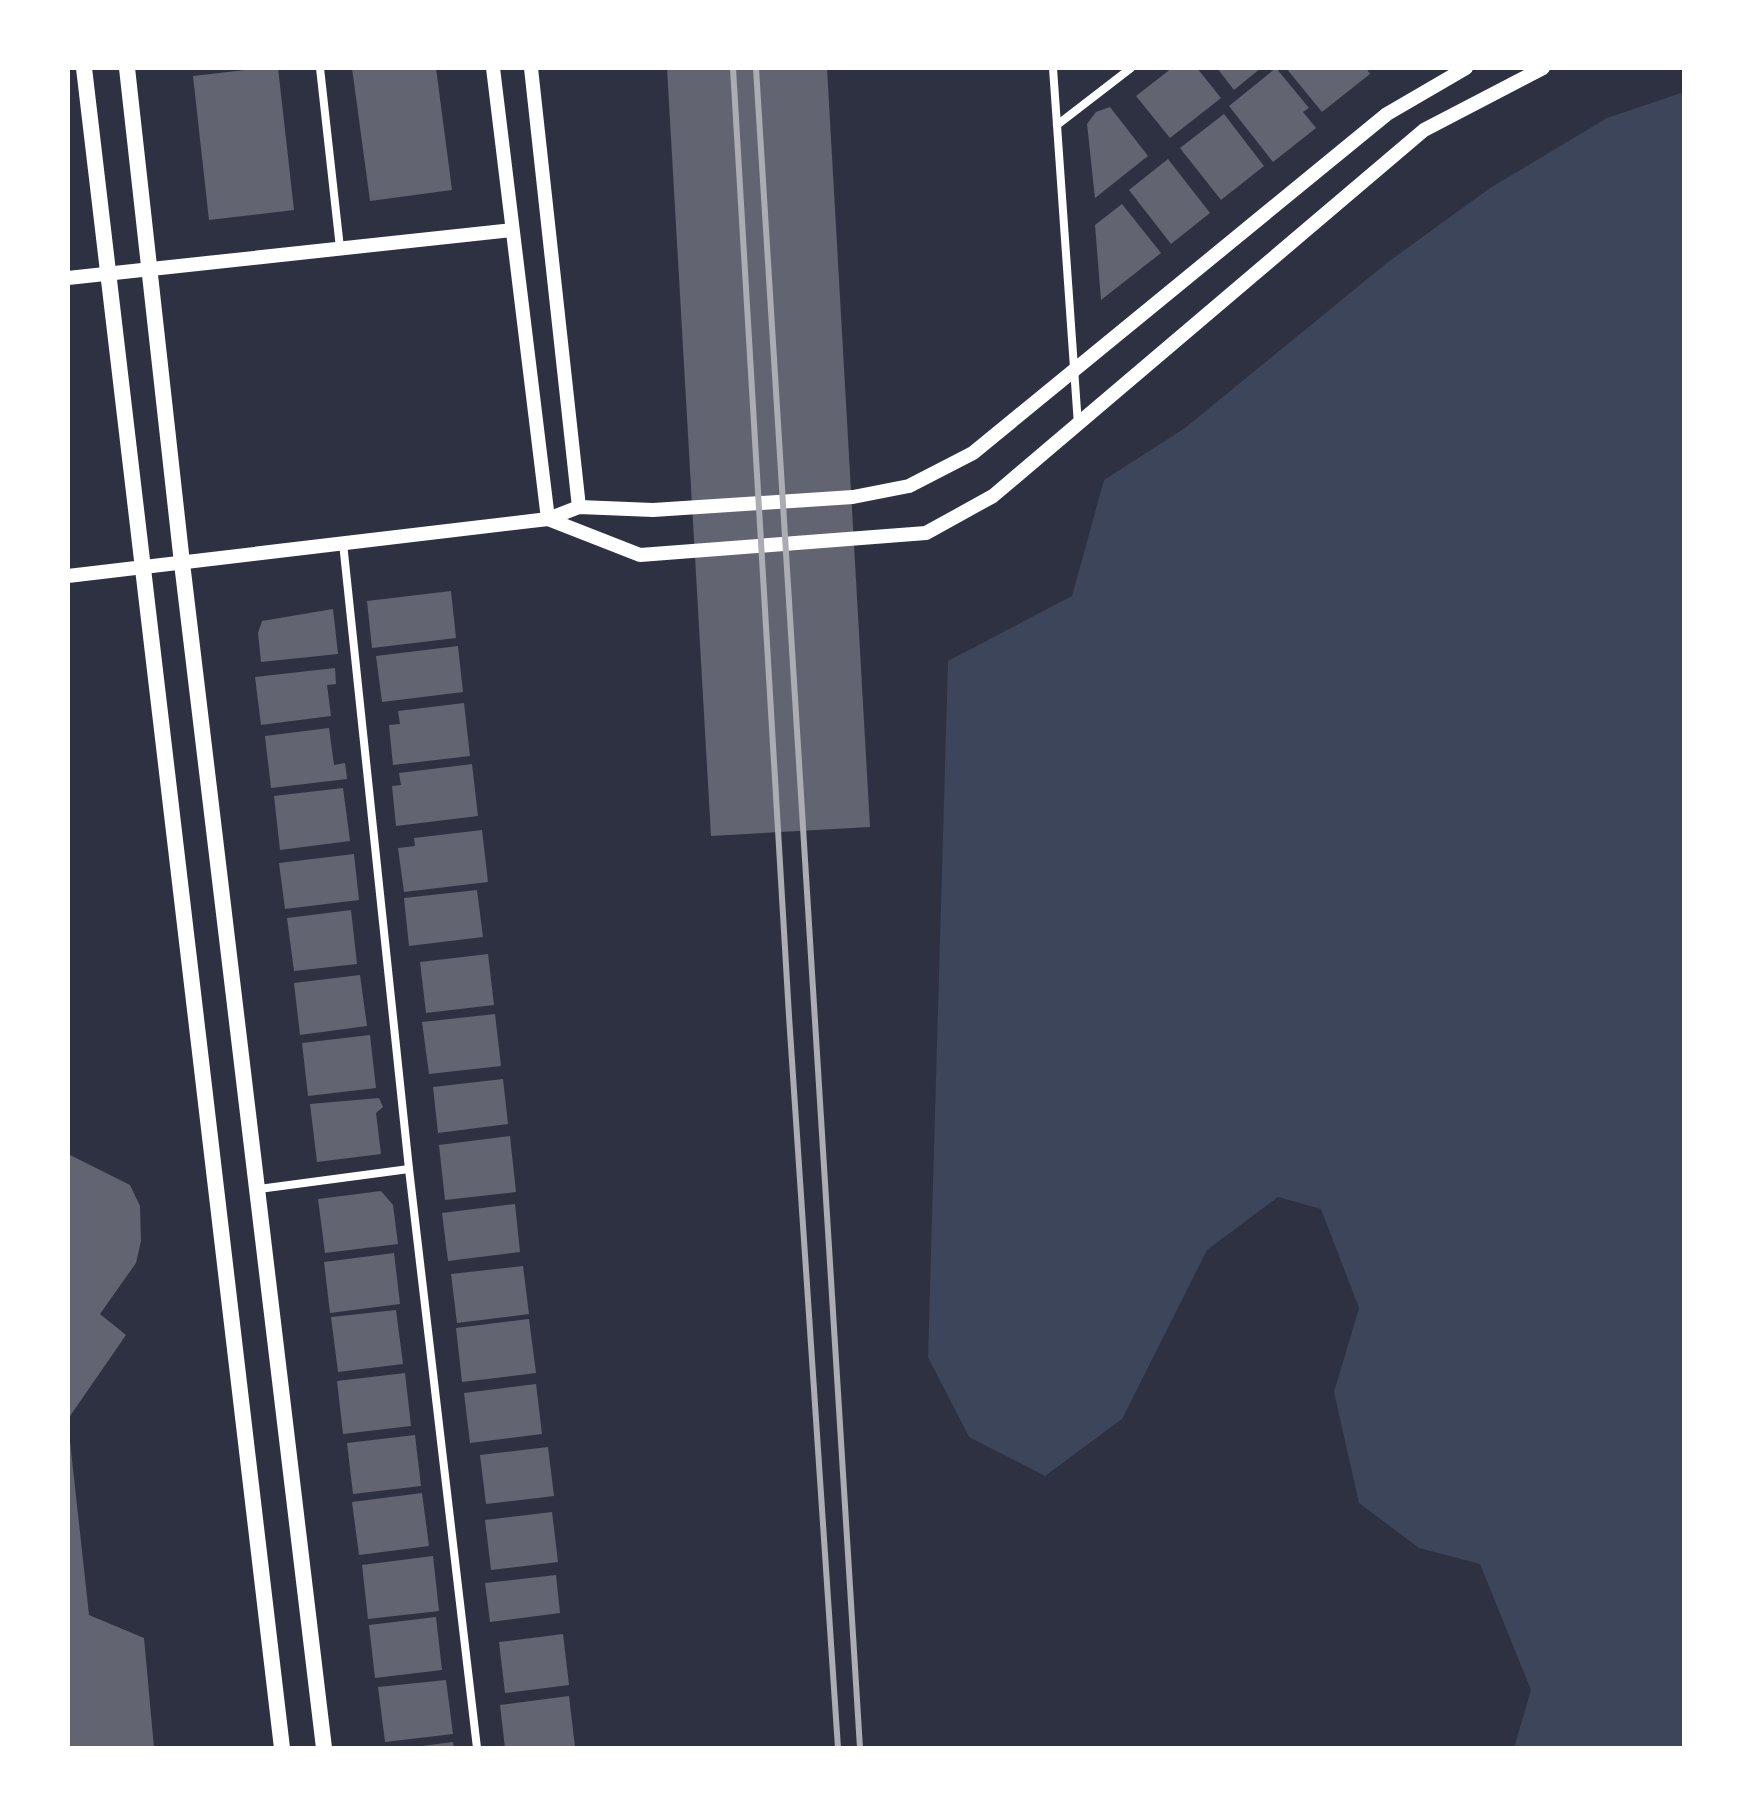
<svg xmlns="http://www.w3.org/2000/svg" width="1752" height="1816" viewBox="0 0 1752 1816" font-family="'Asap Condensed',sans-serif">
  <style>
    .green { fill: #3c4559 }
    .building { fill: #626471 }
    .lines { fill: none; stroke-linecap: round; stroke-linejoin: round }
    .minor { stroke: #fff; stroke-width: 8 }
    .tertiary { stroke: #fff; stroke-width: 14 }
    .secondary { stroke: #fff; stroke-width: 16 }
    .rail { stroke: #abadb3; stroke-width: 6 }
  </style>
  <rect width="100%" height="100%" fill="#2d3142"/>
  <path class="green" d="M 1684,92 L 1684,1748 L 1514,1748 L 1531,1690 L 1480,1564 L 1419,1548 L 1359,1503 L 1334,1392 L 1359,1308 L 1321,1209 L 1278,1197 L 1207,1250 L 1122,1419 L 1045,1476 L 969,1437 L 928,1357 L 948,661 L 1072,596 L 1104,480 L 1185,428 L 1388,262 L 1490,188 L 1607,118 Z"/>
  <g class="building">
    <path d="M 262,68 L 278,68 L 294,210 L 209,220 L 193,76 Z"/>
    <path d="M 352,68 L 436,68 L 452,190 L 370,201 Z"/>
    <path d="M 667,68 L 827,68 L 870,827 L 711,836 Z"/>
    <path d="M 1172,68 L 1197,68 L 1221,98 L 1170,138 L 1136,96 Z"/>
    <path d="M 1217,68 L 1261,68 L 1234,90 Z"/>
    <path d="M 1276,68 L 1309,108 L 1303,112 L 1316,128 L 1273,162 L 1229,106 Z"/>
    <path d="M 1286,68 L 1366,68 L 1370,74 L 1322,112 Z"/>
    <path d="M 1110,107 L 1148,156 L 1095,198 L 1087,124 L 1096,112 Z"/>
    <path d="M 1224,114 L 1264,166 L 1221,200 L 1180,148 Z"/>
    <path d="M 1168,159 L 1210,213 L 1171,244 L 1129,190 Z"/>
    <path d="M 1122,204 L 1161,253 L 1101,300 L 1095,225 Z"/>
    <path d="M 451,591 L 456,638 L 372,648 L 367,601 Z"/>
    <path d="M 333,609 L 338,654 L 261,662 L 258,633 L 262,621 Z"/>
    <path d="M 458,646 L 463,692 L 382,702 L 376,656 Z"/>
    <path d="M 335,668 L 336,684 L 327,685 L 331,716 L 261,725 L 255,677 Z"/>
    <path d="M 464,703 L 470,756 L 393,765 L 389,725 L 400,724 L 398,711 Z"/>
    <path d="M 329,728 L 334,765 L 345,763 L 347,779 L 271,788 L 265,736 Z"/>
    <path d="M 472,764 L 478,816 L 396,826 L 392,786 L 401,785 L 399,773 Z"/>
    <path d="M 343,788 L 350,841 L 280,850 L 274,796 Z"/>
    <path d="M 482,830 L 488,882 L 404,892 L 398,848 L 415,846 L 414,838 Z"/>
    <path d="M 354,854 L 359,900 L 285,909 L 279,863 Z"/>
    <path d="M 477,890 L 483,937 L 409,946 L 404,898 Z"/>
    <path d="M 351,910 L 357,964 L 294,971 L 287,918 Z"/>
    <path d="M 488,954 L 494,1005 L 426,1013 L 420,962 Z"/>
    <path d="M 360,975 L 367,1026 L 300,1035 L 294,983 Z"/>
    <path d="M 495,1014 L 501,1066 L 429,1074 L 422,1022 Z"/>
    <path d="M 370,1035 L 376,1088 L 308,1096 L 302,1043 Z"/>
    <path d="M 503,1079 L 508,1124 L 438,1133 L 433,1087 Z"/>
    <path d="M 379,1098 L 383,1107 L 376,1113 L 381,1154 L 317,1162 L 310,1104 Z"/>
    <path d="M 510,1136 L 516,1192 L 445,1200 L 439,1145 Z"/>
    <path d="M 68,1154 L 130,1185 L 140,1206 L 141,1241 L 136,1263 L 100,1314 L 126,1335 L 68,1419 Z"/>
    <path d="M 381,1191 L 393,1205 L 398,1244 L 325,1253 L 318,1199 Z"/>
    <path d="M 515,1204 L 520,1252 L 448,1261 L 442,1213 Z"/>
    <path d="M 394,1253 L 400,1304 L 330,1313 L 324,1262 Z"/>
    <path d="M 523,1266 L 529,1314 L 457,1323 L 451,1274 Z"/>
    <path d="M 396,1310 L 403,1364 L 338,1372 L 331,1317 Z"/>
    <path d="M 529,1319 L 536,1373 L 462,1382 L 456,1328 Z"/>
    <path d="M 405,1373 L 411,1426 L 343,1434 L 337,1381 Z"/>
    <path d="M 536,1384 L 542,1434 L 470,1443 L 464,1393 Z"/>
    <path d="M 68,1423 L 89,1615 L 144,1638 L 154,1748 L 68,1748 Z"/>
    <path d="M 415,1435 L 421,1486 L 353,1494 L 347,1443 Z"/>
    <path d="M 548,1447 L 554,1496 L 486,1504 L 480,1455 Z"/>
    <path d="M 422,1493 L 429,1546 L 359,1555 L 352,1502 Z"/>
    <path d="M 552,1512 L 558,1562 L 491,1570 L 485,1520 Z"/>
    <path d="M 433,1556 L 439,1611 L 368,1619 L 362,1565 Z"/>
    <path d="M 556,1575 L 560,1613 L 490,1622 L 485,1583 Z"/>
    <path d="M 436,1617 L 442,1670 L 375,1678 L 369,1625 Z"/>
    <path d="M 563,1634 L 569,1685 L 505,1693 L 499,1642 Z"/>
    <path d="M 446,1680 L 453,1734 L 385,1742 L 378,1687 Z"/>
    <path d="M 569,1696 L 575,1747 L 505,1748 L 500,1705 Z"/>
    <path d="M 453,1742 L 454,1748 L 422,1748 L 422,1746 Z"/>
  </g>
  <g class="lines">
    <g class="minor">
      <path d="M 320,68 L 340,248"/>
      <path d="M 1053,68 L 1078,425"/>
      <path d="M 1057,125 L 1131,68"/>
      <path d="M 343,543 L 409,1169 L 477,1748"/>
      <path d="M 259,1189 L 409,1169"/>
    </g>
    <g class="tertiary">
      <path d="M 493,68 L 548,519 L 640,555 L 926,533 L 993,496 L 1424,130 L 1543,68"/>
      <path d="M 531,68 L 579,507"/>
      <path d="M 68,278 L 512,230"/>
      <path d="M 68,576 L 548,519 L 579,507 L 653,510 L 853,497 L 909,486 L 973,453 L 1387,114 L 1466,68"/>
    </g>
    <g class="secondary">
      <path d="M 84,68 L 282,1748"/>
      <path d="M 127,68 L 182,563 L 324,1748"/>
    </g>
    <g class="rail">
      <path d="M 733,68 L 789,1016 L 838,1748"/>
      <path d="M 756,68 L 860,1748"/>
    </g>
  </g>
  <rect width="1752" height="1816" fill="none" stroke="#ffffff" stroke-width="140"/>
</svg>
